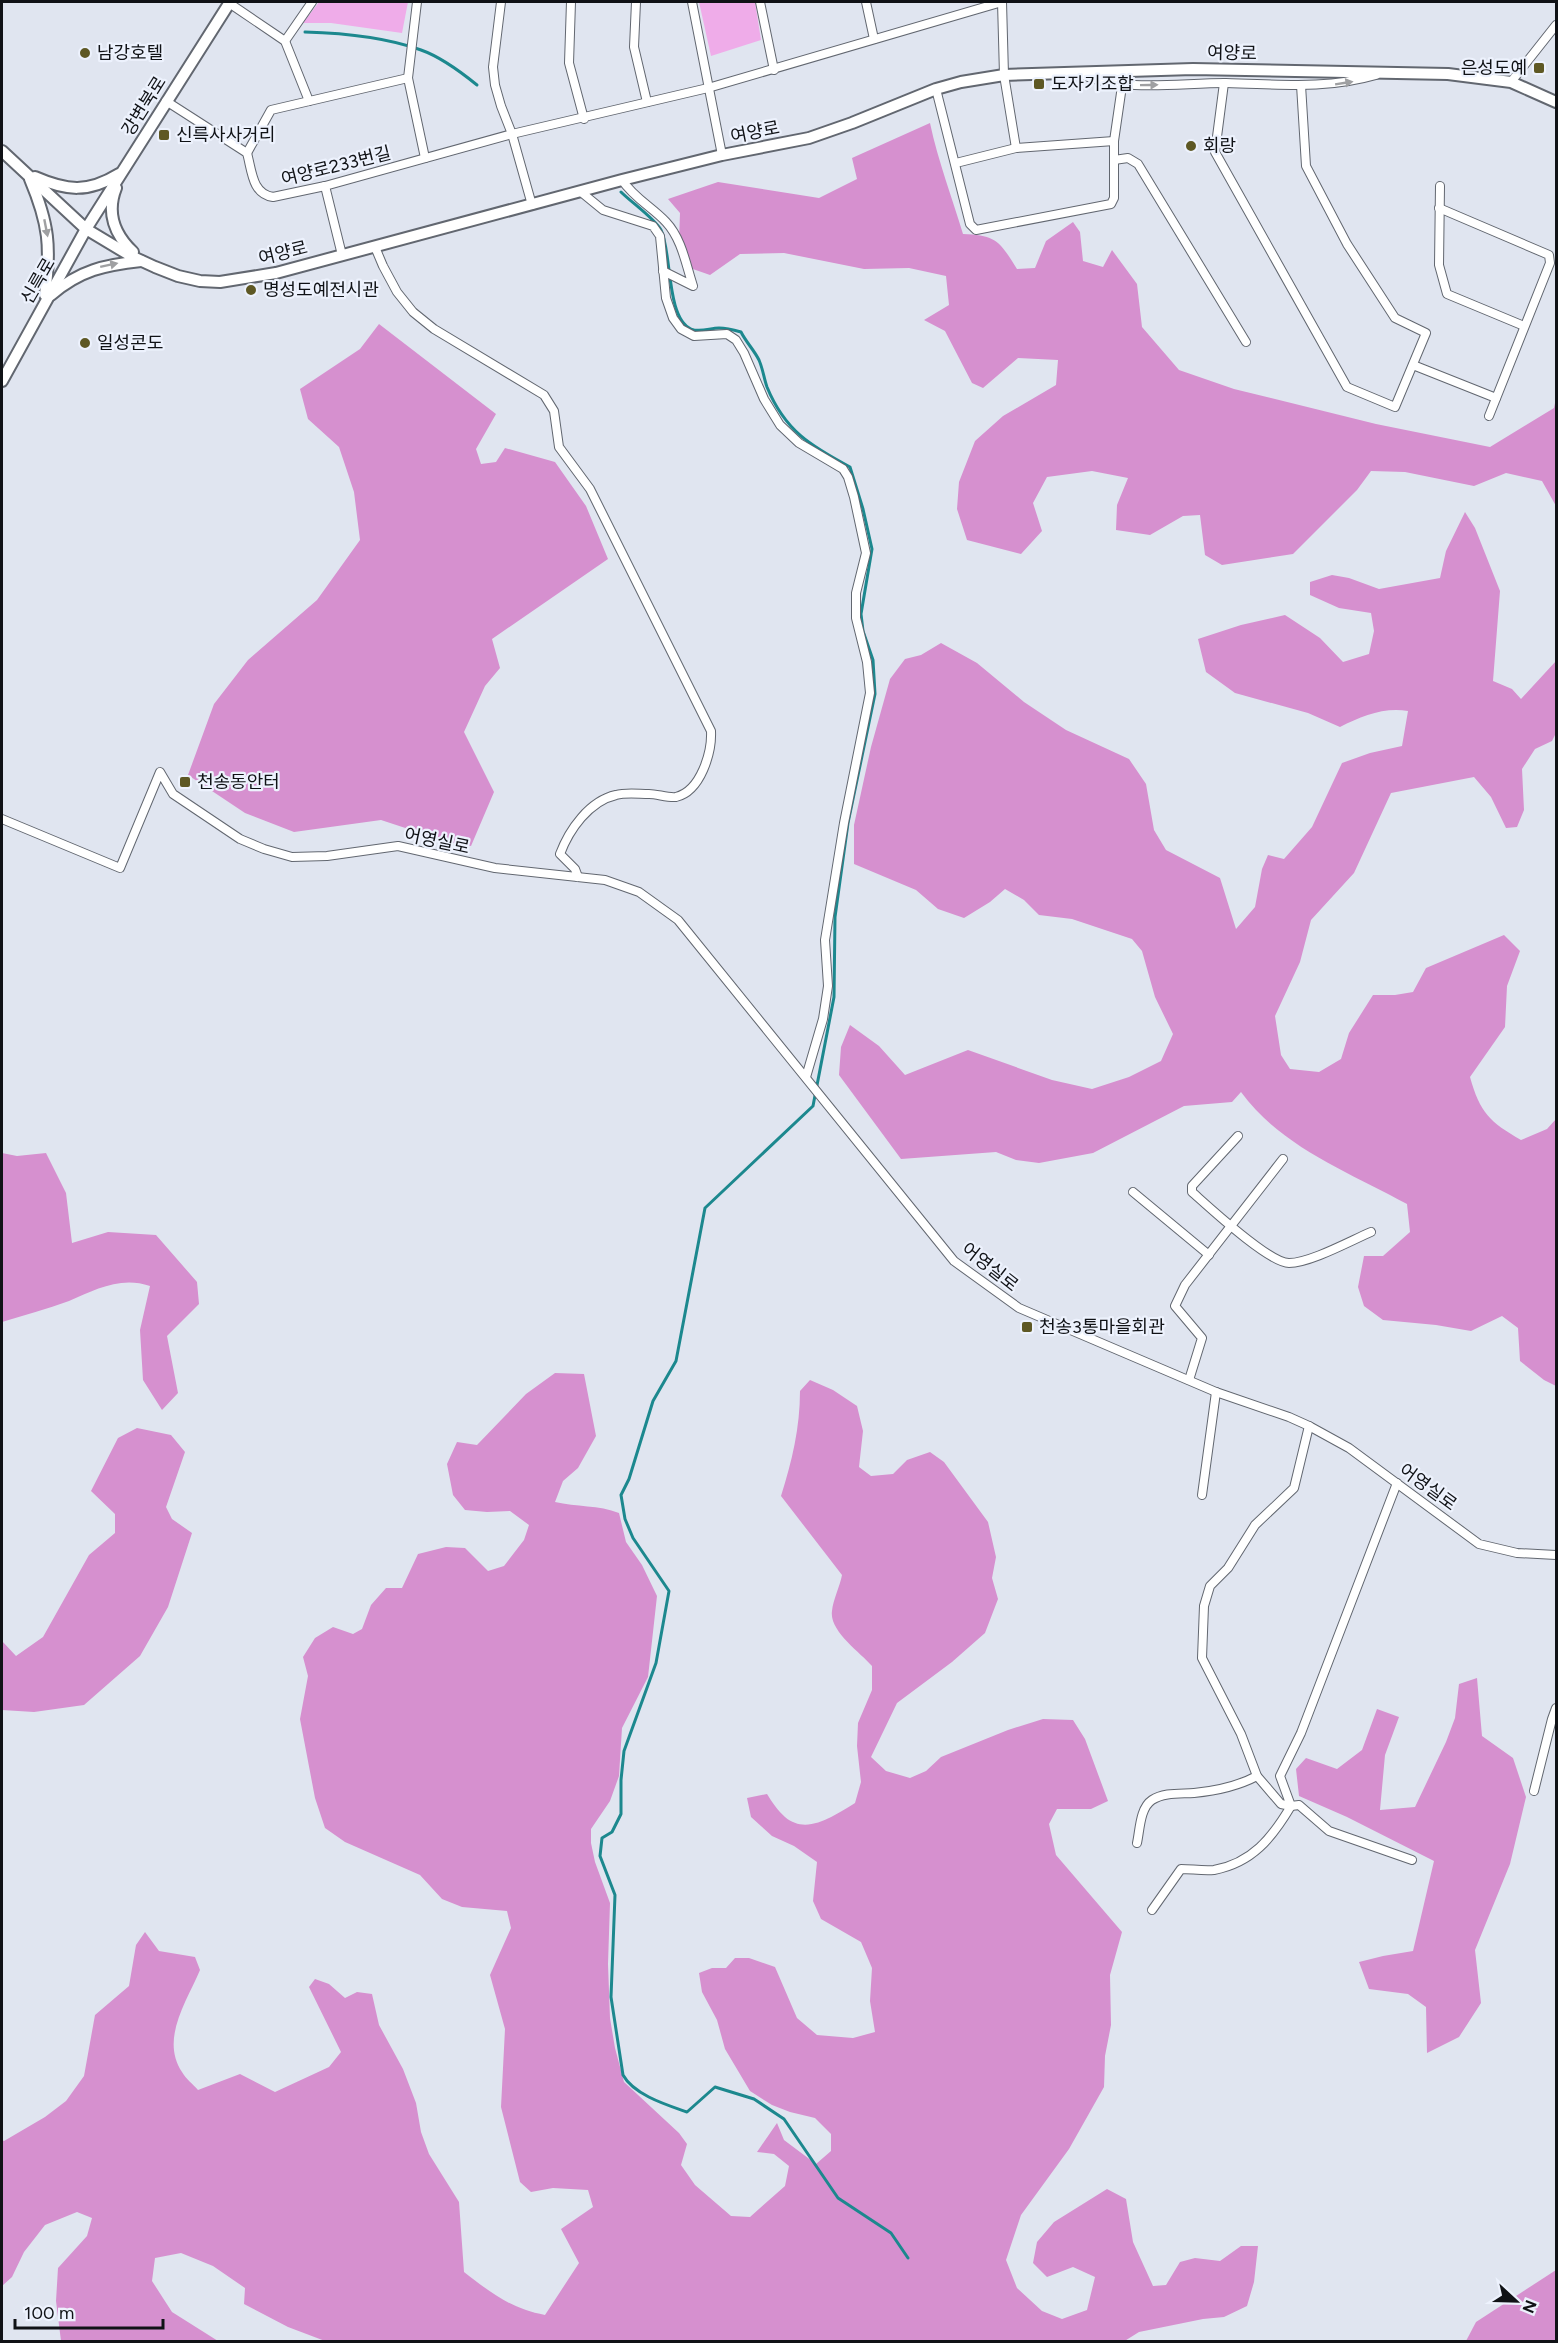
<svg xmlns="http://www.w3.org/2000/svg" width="1558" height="2343" viewBox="0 0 1558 2343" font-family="Figtree,'Noto Sans KR',sans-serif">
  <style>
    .green { fill: #eface9 }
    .forest { fill: #d690cf }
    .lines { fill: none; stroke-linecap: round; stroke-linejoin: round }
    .stream { stroke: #1c888e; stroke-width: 3 }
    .street-casing { stroke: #626770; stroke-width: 10 }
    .secondary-casing { stroke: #626770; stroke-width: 14 }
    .street { stroke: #fff; stroke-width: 8 }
    .secondary { stroke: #fff; stroke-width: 10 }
    .oneway { fill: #9fa0a2 }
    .poi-dot { fill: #5e5824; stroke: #edf2fd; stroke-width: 2 }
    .labels { text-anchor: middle; stroke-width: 4.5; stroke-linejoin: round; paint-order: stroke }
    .poi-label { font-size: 18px; fill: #101216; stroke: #edf2fd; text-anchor: start }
    .street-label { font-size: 18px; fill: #101216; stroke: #edf2fd }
  </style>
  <rect width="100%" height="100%" fill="#e0e5f0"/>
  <g class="green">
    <path d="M 319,2 L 408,2 L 402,33 L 331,23 L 303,23 Z"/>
    <path d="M 699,2 L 755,2 L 761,40 L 711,56 Z"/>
  </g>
  <g class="forest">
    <path d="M 930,123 C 938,161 952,197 963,234 C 997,235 1000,242 1017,269 L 1035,268 L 1046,241 L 1073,222 L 1080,232 L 1083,261 L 1103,267 L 1112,250 L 1137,284 L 1142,327 L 1179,370 L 1234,389 L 1376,424 L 1490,447 L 1554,408 L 1556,398 L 1556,506 L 1542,481 L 1506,473 L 1474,486 L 1405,472 L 1371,471 L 1357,490 L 1293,554 L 1222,565 L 1205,555 L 1200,515 L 1183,516 L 1150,535 L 1116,530 L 1117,505 L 1128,478 L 1092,471 L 1047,477 L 1033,503 L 1042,531 L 1021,554 L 967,540 L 957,509 L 959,482 L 975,441 L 1003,416 L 1056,385 L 1058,360 L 1018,358 L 983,388 L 972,383 L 945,331 L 924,320 L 949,305 L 946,276 L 909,268 L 864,269 L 784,253 L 740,254 L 710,275 L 690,268 L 679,240 L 680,213 L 668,199 L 718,182 L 819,198 L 857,179 L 852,158 Z"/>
    <path d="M 379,324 L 496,414 L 476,449 L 481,464 L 496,462 L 505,448 L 555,462 L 586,506 L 608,559 L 492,639 L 500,668 L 485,686 L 464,732 L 494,792 L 471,846 L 448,842 L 381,820 L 294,832 L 245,813 L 188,775 L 214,704 L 248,660 L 317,600 L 360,540 L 354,492 L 339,447 L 308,419 L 300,389 L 360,349 Z"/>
    <path d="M 1465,512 L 1475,528 L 1500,591 L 1493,681 L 1512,689 L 1521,699 L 1556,661 L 1556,733 L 1552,741 L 1535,749 L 1522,769 L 1524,810 L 1517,827 L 1506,828 L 1491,797 L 1474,777 L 1391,793 L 1354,873 L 1311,920 L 1300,962 L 1275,1016 L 1281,1055 L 1290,1069 L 1319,1072 L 1341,1059 L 1349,1033 L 1373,995 L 1395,995 L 1413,992 L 1426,968 L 1504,935 L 1520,951 L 1507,986 L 1505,1027 L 1470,1077 C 1480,1113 1490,1122 1521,1140 L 1547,1129 L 1556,1119 L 1556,1386 L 1544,1380 L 1520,1361 L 1518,1328 L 1502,1316 L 1471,1331 L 1436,1325 L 1383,1320 L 1364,1306 L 1358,1287 L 1364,1256 L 1383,1256 L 1410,1232 L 1407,1204 C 1349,1172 1281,1147 1241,1092 L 1232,1102 L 1184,1106 L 1093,1153 L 1039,1163 L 1016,1160 L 996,1152 L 901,1159 L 839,1075 L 841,1047 L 850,1025 L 879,1046 L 905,1075 L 968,1050 L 1052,1080 L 1092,1089 L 1129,1077 L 1161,1061 L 1173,1034 L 1155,997 L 1142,951 L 1132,939 L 1072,919 L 1039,915 L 1024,900 L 1005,889 L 990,902 L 964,918 L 938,909 L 916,890 L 854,864 L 854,825 L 871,747 L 890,679 L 905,659 L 921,655 L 941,643 L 977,663 L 1024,702 L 1066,730 L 1129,759 L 1146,784 L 1154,830 L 1166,850 L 1220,878 L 1236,929 L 1255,907 L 1262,869 L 1268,855 L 1284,859 L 1312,827 L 1342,763 L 1370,753 L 1402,746 L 1408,711 C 1384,707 1362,716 1340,727 L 1308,713 L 1235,693 L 1206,672 L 1198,639 L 1241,625 L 1285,615 L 1320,638 L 1343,662 L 1369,654 L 1374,631 L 1371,613 L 1339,608 L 1310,595 L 1310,582 L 1332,575 L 1349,578 L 1379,589 L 1440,578 L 1446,551 Z"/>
    <path d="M 2,1153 L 17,1156 L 46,1153 L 66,1193 L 72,1243 L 108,1232 L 156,1235 L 197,1282 L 199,1304 L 167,1336 L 178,1393 L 162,1410 L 143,1380 L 140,1330 L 150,1286 C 120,1276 95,1290 69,1301 C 47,1309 24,1315 2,1322 Z"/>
    <path d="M 555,1373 L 584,1374 L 596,1436 L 578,1468 L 563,1481 L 555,1502 C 576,1507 599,1505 619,1513 L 626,1542 L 642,1565 L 657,1596 L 648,1677 L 622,1728 L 619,1776 L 610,1801 L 591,1829 L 591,1843 L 595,1862 L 610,1903 L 608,1964 L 610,2018 L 615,2048 L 624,2082 L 679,2133 L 687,2144 L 681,2165 L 695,2185 L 731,2216 L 750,2217 L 785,2186 L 789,2166 L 774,2154 L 757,2152 L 777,2123 L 784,2140 L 816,2164 L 831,2151 L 831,2134 L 815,2118 L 790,2112 L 772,2105 L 750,2091 L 725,2049 L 717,2020 L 702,1992 L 699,1973 L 712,1968 L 726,1968 L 735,1958 L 749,1958 L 775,1967 L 797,2018 L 817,2035 L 853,2038 L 875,2032 L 870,2001 L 872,1968 L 861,1942 L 821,1919 L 813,1901 L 817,1862 L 794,1846 L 772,1836 L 751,1817 L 747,1798 L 767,1794 C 772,1802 778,1811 785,1817 C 807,1836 835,1815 855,1803 L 861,1782 L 857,1746 L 858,1723 L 872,1690 L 872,1666 C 860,1652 829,1631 832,1611 C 833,1600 840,1586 842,1575 L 781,1496 C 792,1461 800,1428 800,1391 L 810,1380 L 833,1390 L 857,1406 L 863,1431 L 859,1467 L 871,1476 L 893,1474 L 907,1460 L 930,1452 L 944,1462 L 988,1522 L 996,1557 L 992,1578 L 998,1599 L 985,1633 L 952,1662 L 897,1703 L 871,1757 L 886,1771 L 910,1778 L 926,1771 L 941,1757 L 1008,1730 L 1043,1719 L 1073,1720 L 1085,1739 L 1108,1801 L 1091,1809 L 1057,1809 L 1049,1824 L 1056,1855 L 1122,1932 L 1110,1975 L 1111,2025 L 1105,2056 L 1104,2087 L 1069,2149 L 1021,2215 L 1006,2260 L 1017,2288 L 1042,2311 L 1062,2319 L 1087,2310 L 1095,2277 L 1073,2267 L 1047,2277 L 1033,2263 L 1037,2242 L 1054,2222 L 1107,2189 L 1126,2199 L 1133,2242 L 1153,2286 L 1166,2285 L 1180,2262 L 1195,2258 L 1220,2261 L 1241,2246 L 1258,2246 L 1254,2282 L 1247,2306 L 1224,2317 L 1203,2319 L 1139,2332 L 1123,2342 L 325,2341 L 288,2327 L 244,2304 L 245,2288 L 213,2266 L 181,2253 L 155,2258 L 152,2281 L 172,2312 L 218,2341 L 61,2341 L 56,2301 L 58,2268 L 87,2236 L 92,2218 L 77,2212 L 45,2225 L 24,2252 L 12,2277 L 2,2286 L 2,2140 L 4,2141 L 45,2117 L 66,2101 L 84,2076 L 95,2015 L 129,1986 L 136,1945 L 145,1932 L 159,1951 L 195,1957 L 200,1970 C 187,2001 160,2039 182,2072 C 186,2079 193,2084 198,2090 L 240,2074 L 275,2092 L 329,2067 L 341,2052 L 309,1987 L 315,1979 L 329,1984 L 345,1998 L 357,1992 L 372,1994 L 379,2025 L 403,2069 L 416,2103 L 421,2132 L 429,2154 L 459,2202 L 464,2272 C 490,2292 511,2309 545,2315 L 579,2263 L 561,2229 L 593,2207 L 588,2190 L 553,2188 L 531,2192 L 520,2182 L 501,2107 L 505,2029 L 490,1975 L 511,1928 L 507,1911 L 462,1907 L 442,1899 L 420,1875 L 345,1842 L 325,1828 L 315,1798 L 300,1719 L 308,1676 L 303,1657 L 315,1638 L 333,1627 L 353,1634 L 362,1629 L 371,1605 L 386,1588 L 402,1588 L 418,1554 L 446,1547 L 465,1548 L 488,1571 L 504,1566 L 524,1540 L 529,1525 L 510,1511 L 487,1512 L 465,1510 L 453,1495 L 447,1464 L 457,1442 L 477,1445 L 526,1394 Z"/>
    <path d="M 137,1428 L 171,1435 L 185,1452 L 166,1507 L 172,1519 L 192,1533 L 168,1607 L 140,1656 L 84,1705 L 34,1712 L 2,1710 L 2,1641 L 16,1656 L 43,1637 L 89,1555 L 115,1533 L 115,1514 L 91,1491 L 118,1438 Z"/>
    <path d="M 1477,1678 L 1482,1736 L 1513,1758 L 1526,1797 L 1510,1864 L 1475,1950 L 1481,2003 L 1459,2037 L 1427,2053 L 1426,2007 L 1408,1994 L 1369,1989 L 1359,1962 L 1383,1956 L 1413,1951 L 1434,1861 L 1347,1817 L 1299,1796 L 1296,1769 L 1306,1758 L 1337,1769 L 1362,1750 L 1377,1709 L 1399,1717 L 1385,1755 L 1380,1810 L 1415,1807 L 1446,1742 L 1455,1718 L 1459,1684 Z"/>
    <path d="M 1556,2270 L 1556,2341 L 1466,2341 L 1476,2322 Z"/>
  </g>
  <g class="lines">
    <g class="stream">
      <path d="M 305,32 C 343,33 385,37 421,50 C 441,57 461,72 477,85"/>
      <path d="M 621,192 C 631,202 655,219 661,230 C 672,252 666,318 691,329 C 700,333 710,328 719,328 C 726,328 734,330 741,332 C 746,342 754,350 759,360 C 763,369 764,379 767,387 C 785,431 811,446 850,467 L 863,509 L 872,549 L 861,614 L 863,631 L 873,660 L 875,694 L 848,823 L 835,917 L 834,997 L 813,1106 L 705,1208 L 676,1361 L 653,1401 L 629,1479 L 621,1495 L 625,1519 L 633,1538 L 669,1591 L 656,1663 L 624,1751 L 621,1780 L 621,1814 L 612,1832 L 602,1838 L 600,1856 L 615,1895 L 611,1997 L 623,2075 C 634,2095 667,2105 687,2112 L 715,2087 L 754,2099 L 784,2119 L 838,2198 L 891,2233 L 908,2258"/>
    </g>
    <g class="street-casing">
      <g id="street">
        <path d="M 417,2 L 408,78 L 425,158"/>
        <path d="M 501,2 L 493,67 L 495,85 L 501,106 L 512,134 L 532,205"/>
        <path d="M 571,2 L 569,63 L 584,119"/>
        <path d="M 636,2 L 634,47 L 647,102"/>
        <path d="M 692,2 L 722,155"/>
        <path d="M 760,2 L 774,70"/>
        <path d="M 866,2 L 874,39"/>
        <path d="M 1002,2 L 1004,75 L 1016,148"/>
        <path d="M 229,3 L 285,41 L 309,101"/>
        <path d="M 285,41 L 312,2"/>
        <path d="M 1082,75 C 1129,92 1177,83 1226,83 C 1279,84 1324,90 1376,75"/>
        <path d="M 1511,82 L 1556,25"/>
        <path d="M 1224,83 L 1215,152 L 1347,387 L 1395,407 L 1426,333 L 1395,318 L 1347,244 L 1306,166 L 1301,85"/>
        <path d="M 936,89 L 970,224 L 976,230 L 1111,204 L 1114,198 L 1114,141 L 1122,86"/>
        <path d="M 166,101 L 247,153 C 252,171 252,194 273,197 L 325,186 L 512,134 L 708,88 L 1002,2"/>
        <path d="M 247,153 L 271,110 L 408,78"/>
        <path d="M 1114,160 L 1128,158 L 1138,164 L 1246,342"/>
        <path d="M 956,163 L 1016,148 L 1114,141"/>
        <path d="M 622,180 C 634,198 652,207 666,222 C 682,239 686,265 693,286 L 663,271"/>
        <path d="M 325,186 L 342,255"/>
        <path d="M 1440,186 L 1439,265 L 1447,294 L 1524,326"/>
        <path d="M 581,192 L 603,210 L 653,226 L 660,236 L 666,298 L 673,318 L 681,329 L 694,336 L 727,334 L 736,340 L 744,353 L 764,399 L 780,425 L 799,443 L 843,469 L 848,477 L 854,497 L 866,553 L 856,593 L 856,618 L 867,662 L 870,693 L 844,823 L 825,940 L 828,986 L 823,1019 L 806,1077"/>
        <path d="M 1439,208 L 1549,255 L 1550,263 L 1489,416"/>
        <path d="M 375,247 L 383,266 L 397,292 L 413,312 L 434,329 L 544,395 L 554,411 L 559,447 L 590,489 L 711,731 C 712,752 701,791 676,797 C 668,798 657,794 649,794 C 639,794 626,792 616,795 C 589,801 569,830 560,854 L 575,869 L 578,877"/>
        <path d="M 1413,365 L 1496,398"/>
        <path d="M 2,819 L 120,868 L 160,772 L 173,794 L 240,839 L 264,849 L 292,857 L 327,856 L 398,846 L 495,868 L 605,880 L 639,892 L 678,920 L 954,1261 L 1019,1308 L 1216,1392 L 1289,1417 L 1309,1426 L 1349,1448 L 1479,1544 L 1517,1553 L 1556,1555"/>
        <path d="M 1238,1136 L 1192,1186 L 1192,1192 C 1209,1207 1269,1263 1289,1263 C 1310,1263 1350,1241 1371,1232"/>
        <path d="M 1133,1192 L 1209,1255"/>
        <path d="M 1189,1380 L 1202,1338 L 1175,1306 L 1185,1285 L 1283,1159"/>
        <path d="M 1309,1426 L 1294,1488 L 1255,1525 L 1228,1568 L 1210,1586 L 1204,1606 L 1202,1658 L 1241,1734 L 1257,1776 L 1281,1804 L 1291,1806 L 1299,1805 L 1329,1831 L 1412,1860"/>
        <path d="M 1202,1495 L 1216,1392"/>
        <path d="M 1534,1791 L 1552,1719 L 1556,1708"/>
        <path d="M 1291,1806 L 1280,1776 L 1301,1733 L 1397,1483"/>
        <path d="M 1137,1843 C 1140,1829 1140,1808 1152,1800 C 1164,1792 1181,1794 1194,1793 C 1215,1791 1238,1786 1257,1776"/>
        <path d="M 1152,1910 L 1181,1869 C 1191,1869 1203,1871 1214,1870 C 1252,1863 1272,1838 1291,1806"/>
      </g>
    </g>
    <g class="secondary-casing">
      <g id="secondary">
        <path d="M 2,151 L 86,229 L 131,256 L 155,267 L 178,276 L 200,281 L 220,282 L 276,273 L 622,180 L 722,155 L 809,138 L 852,123 L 936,89 L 961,82 L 1004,75 L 1193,69 L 1448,74 L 1511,82 L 1556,102"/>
        <path d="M 35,177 C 67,191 88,193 119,174"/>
        <path d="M 30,179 C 49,224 51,247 45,295"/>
        <path d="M 116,188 C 106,213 115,235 133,252"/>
        <path d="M 51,295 C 80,270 105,265 141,261"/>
        <path d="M 2,381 L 86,229 L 230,2"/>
      </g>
    </g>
    <use href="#street" class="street"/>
    <use href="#secondary" class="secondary"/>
  </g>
  <defs><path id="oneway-solid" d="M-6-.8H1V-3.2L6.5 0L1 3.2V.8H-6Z" transform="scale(1.5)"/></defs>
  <g class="oneway">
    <use href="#oneway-solid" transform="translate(1344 83) rotate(-9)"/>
    <use href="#oneway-solid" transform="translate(1149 85) rotate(-1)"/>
    <use href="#oneway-solid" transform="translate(46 228) rotate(79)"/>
    <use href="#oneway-solid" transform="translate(109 265) rotate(-12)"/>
  </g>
  <g class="poi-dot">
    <circle cx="85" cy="53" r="6"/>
    <rect x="1533" y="62" width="12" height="12" rx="3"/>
    <rect x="1033" y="78" width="12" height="12" rx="3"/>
    <rect x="158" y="129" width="12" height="12" rx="3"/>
    <circle cx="1191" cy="146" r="6"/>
    <circle cx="251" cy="290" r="6"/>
    <circle cx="85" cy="343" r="6"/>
    <rect x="179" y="776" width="12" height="12" rx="3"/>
    <rect x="1021" y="1321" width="12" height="12" rx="3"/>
  </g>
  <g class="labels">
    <g class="poi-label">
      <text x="97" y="59">남강호텔</text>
      <text x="1527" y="74" text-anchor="end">은성도예</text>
      <text x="1051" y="90">도자기조합</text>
      <text x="176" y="141">신륵사사거리</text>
      <text x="1203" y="152">회랑</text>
      <text x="263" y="296">명성도예전시관</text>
      <text x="97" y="349">일성콘도</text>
      <text x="197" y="788">천송동안터</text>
      <text x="1039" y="1333">천송3통마을회관</text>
    </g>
    <g class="street-label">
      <text transform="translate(1232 53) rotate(1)" y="6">여양로</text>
      <text transform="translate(144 106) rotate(-58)" y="6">강변북로</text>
      <text transform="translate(755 132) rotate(-11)" y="6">여양로</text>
      <text transform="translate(336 166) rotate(-14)" y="6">여양로233번길</text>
      <text transform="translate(283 253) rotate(-14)" y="6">여양로</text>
      <text transform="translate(38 281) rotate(-60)" y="6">신륵로</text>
      <text transform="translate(437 841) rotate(12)" y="6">어영실로</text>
      <text transform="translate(990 1267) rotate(38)" y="6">어영실로</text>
      <text transform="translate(1428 1487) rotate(36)" y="6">어영실로</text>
    </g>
  </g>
  <rect width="1558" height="2343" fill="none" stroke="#101216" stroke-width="6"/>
  <g transform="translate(1516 2301) rotate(112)" stroke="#edf2fd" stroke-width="4.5" paint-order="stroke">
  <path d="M0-4.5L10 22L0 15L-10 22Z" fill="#101216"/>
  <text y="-9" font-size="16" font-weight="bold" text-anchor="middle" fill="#101216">N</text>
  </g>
  <path d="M15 2319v9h148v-9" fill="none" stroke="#101216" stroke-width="3"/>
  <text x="24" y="2319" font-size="18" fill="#101216" stroke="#edf2fd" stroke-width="4.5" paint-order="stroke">100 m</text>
</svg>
